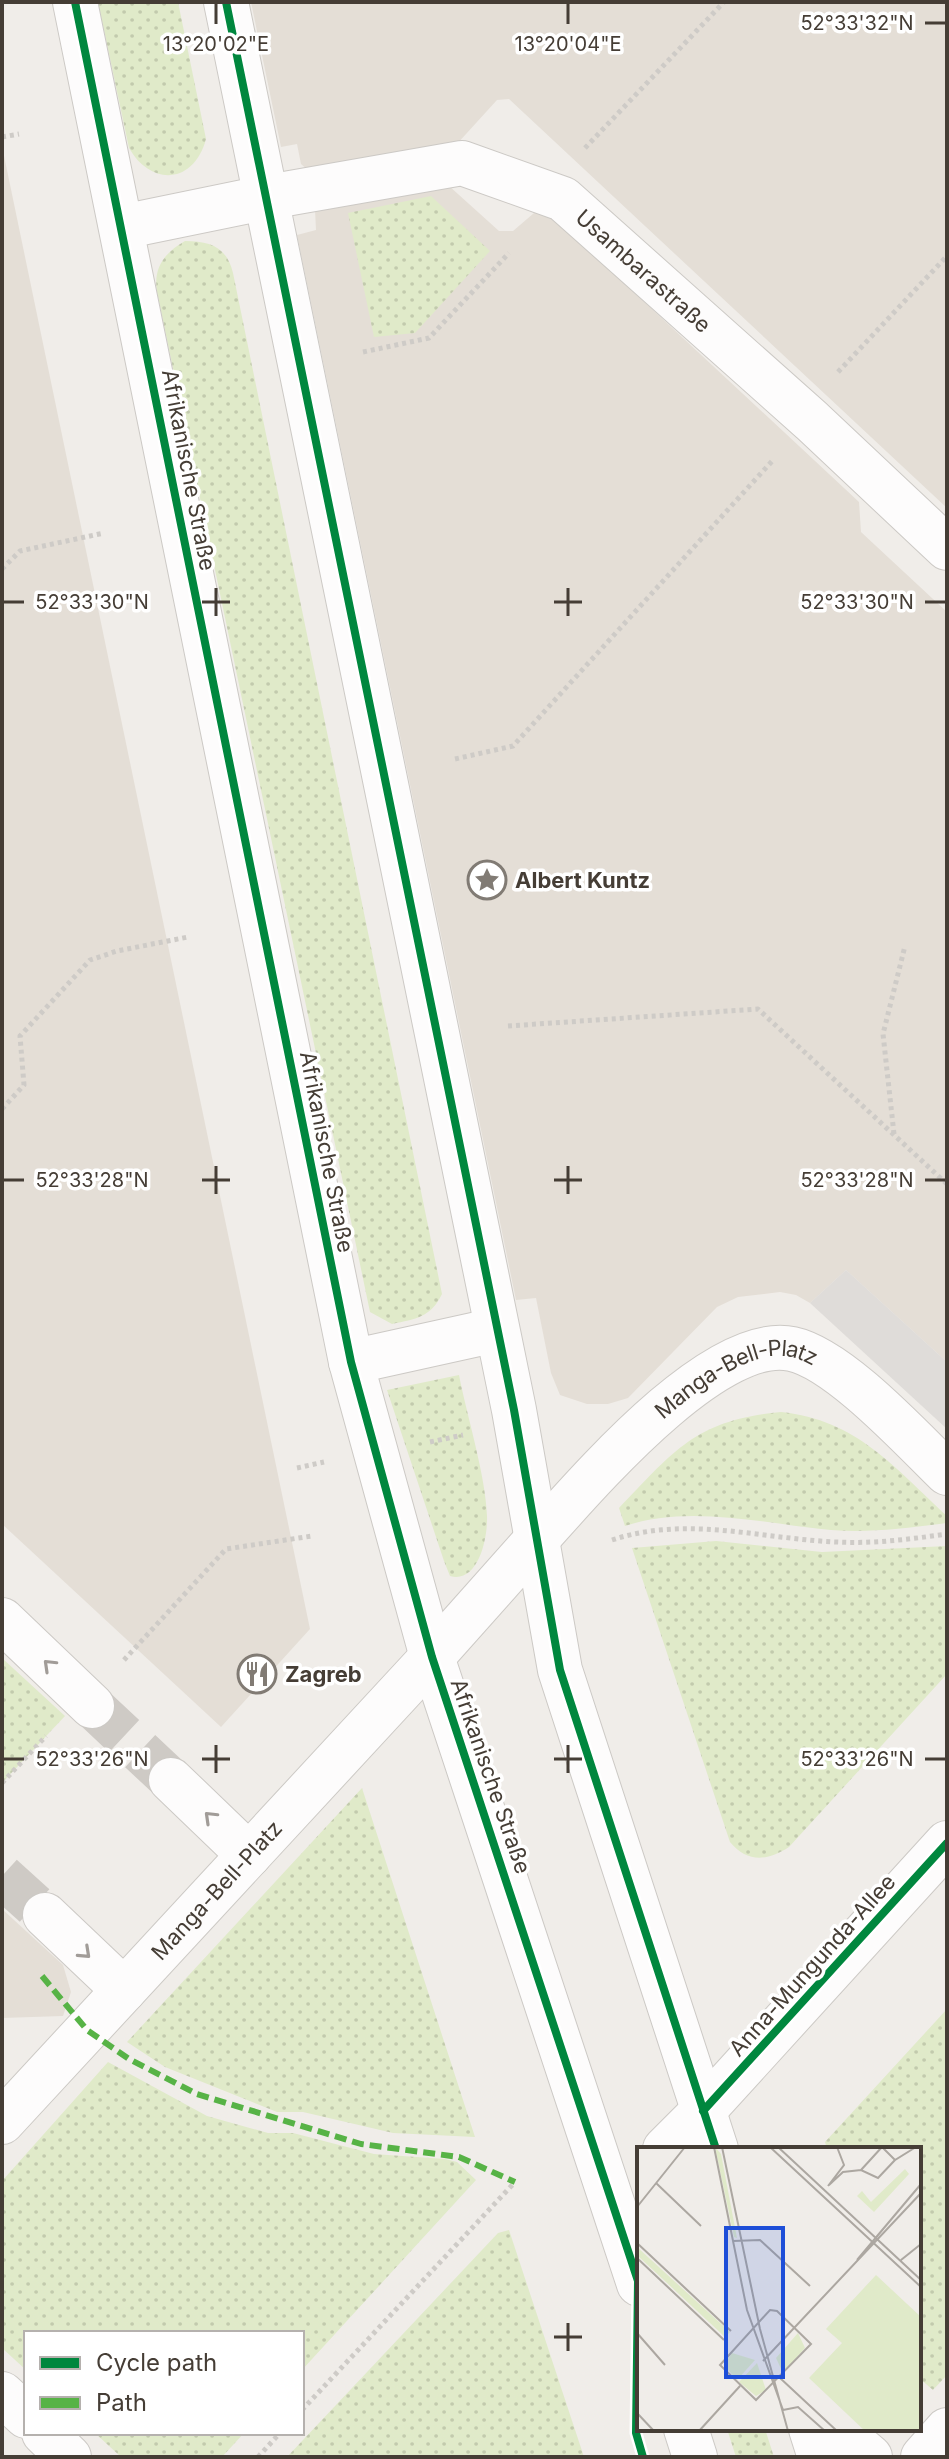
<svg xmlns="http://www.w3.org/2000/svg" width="949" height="2459" viewBox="0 0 949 2459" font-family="Inter,sans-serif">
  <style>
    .residential { fill: #e4ded6 }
    .grass { fill: url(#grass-dots) }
    .parking { fill: #dfdcd9 }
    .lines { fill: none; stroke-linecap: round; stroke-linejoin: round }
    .minor-tunnel { stroke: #cecac5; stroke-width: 44; stroke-dasharray: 44 22; stroke-linecap: butt }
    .minor-casing { stroke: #ccc9c5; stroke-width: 46 }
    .tertiary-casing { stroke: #ccc9c5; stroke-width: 46 }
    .path { stroke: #cecbc7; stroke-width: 5; stroke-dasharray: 4 4; stroke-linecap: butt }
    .minor { stroke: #fdfcfc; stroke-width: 44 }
    .tertiary { stroke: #fdfcfc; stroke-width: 44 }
    .quiet { stroke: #57b346; stroke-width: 6; stroke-dasharray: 12 6; stroke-linecap: butt }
    .cycleway-casing { stroke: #fff; stroke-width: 13 }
    .cycleway { stroke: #00873e; stroke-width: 8 }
    .oneway { stroke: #a19c98 }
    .ticks { fill: none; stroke: #453d35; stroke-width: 3 }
    .labels { text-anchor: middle; stroke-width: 7; stroke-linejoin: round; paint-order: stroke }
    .street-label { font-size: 22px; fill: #453d35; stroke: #fff }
    .poi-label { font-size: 22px; font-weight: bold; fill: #453d35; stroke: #fff; text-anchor: start }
    .inset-road { fill: none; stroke: #aca7a1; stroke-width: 2 }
    .view { fill: #1d4ed8; fill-opacity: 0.15; stroke: #1d4ed8; stroke-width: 4 }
    .inset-edge { fill: none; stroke: #453d35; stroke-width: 4 }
    .ticks-label { font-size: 20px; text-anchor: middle; fill: #453d35; stroke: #fff; stroke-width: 7; stroke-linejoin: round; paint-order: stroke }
  </style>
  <defs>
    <pattern id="grass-dots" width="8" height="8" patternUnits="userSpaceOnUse" patternTransform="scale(2)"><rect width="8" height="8" fill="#e0eac9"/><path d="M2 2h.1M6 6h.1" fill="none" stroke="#c2caad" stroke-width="1.8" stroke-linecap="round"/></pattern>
  </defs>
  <rect width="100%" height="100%" fill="#f0ede9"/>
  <g class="residential">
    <path d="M 251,2 L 947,2 L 947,508 L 509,99 L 497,100 L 456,145 L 310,172 L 301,164 L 297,144 L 281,147 Z"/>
    <path d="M 2,146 L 310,1629 L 221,1727 L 2,1524 Z"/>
    <path d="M 438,176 L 499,231 L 513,231 L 534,213 L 551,215 L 859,502 L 861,532 L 947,612 L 947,1362 L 846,1270 L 810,1303 L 796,1295 L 780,1292 L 738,1297 L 717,1307 L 628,1398 L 608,1404 L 587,1404 L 560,1395 L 551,1373 L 536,1298 L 516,1300 L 297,235 L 316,230 L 315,209 Z"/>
    <path d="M 2,1909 L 63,1965 L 71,1992 L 63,2016 L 2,2018 Z"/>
  </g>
  <g class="grass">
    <path d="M 98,2 L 178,2 L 206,139 C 194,184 151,187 129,148 Z"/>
    <path d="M 431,196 L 490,251 L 415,333 L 374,337 L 348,213 Z"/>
    <path d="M 185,241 C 210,241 227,247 233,273 L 442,1294 C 431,1317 416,1319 392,1324 L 370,1312 L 157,292 C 153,268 164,253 185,241 Z"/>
    <path d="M 459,1375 C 467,1416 486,1477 487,1516 C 488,1538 478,1584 450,1576 L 444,1561 L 387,1390 Z"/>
    <path d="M 781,1412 C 857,1420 894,1467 947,1516 L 947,1523 C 909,1528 870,1533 831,1530 C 764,1524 691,1504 625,1526 L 619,1508 C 675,1450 696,1420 781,1412 Z"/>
    <path d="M 716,1541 L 822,1552 L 947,1546 L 947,1674 L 789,1847 C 768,1861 747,1863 730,1842 L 632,1548 Z"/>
    <path d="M 2,1658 L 65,1716 L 2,1783 Z"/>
    <path d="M 362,1788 L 475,2137 L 393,2133 L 303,2112 L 277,2112 L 165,2067 L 127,2042 Z"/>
    <path d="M 947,2009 L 947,2375 L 933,2390 L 919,2378 L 919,2149 L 827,2149 L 825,2142 Z"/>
    <path d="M 108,2062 L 207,2116 L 268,2133 L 293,2133 L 374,2154 L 445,2159 L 457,2162 L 476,2180 L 302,2370 L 302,2333 L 26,2333 L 26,2370 L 2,2348 L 2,2181 Z"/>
    <path d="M 509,2230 L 584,2457 L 287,2457 L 498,2233 Z"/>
    <path d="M 727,2429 L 765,2429 L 774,2457 L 736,2457 Z"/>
    <path d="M 95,2433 L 244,2433 L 222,2457 L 121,2457 Z"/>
  </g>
  <path class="parking" d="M 846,1270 L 947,1362 L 947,1429 L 810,1303 Z"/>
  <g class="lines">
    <g class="minor-tunnel">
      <path d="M 92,1706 L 171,1780"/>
      <path d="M 2,1876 L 45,1915"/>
    </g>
    <g class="minor-casing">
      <g id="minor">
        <path id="s1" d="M 268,197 L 462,163 L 563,199 L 812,421 L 947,548"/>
        <path id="s2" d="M 537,1539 C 585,1486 715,1332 792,1349 C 839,1359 911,1438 947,1473"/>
        <path d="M 2,1620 L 92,1706"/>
        <path d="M 171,1780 L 249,1855"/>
        <path d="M 45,1915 L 124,1990"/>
        <path d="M 703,2111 L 947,1843"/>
        <path id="s3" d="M 2,2122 L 432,1657"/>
        <path d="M 2,2394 L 26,2416"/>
        <path d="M 837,2429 L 870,2457"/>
        <path d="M 44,2433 L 69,2457"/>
        <path d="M 923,2457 L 947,2430"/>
      </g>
    </g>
    <g class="tertiary-casing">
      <g id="tertiary">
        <path d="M 75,2 L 351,1362 L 432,1657 L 639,2284"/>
        <path d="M 226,2 L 514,1410 L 560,1670 L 716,2149"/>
        <path d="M 122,227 L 268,197"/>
        <path d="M 351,1362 L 496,1330"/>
        <path d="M 432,1657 L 537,1539"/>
        <path d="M 665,2149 L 703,2111"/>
        <path d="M 686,2429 L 695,2457"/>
        <path d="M 811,2429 L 820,2457"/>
      </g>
    </g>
    <g class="path">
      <path d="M 2,137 L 19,134"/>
      <path d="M 585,148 L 724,2"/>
      <path d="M 363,352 L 429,338 L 509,253"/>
      <path d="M 838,372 L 947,256"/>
      <path d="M 2,569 L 20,551 L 104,533"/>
      <path d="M 455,759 L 513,746 L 774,459"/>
      <path d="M 508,1026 L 758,1009 L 947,1184"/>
      <path d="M 2,1109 L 24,1085 L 20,1036 L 90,960 L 117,951 L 188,937"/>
      <path d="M 894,1134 L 883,1034 L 905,946"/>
      <path d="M 430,1442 L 463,1435"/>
      <path d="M 297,1468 L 324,1462"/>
      <path d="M 612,1540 C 687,1515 761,1539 837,1542 C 874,1544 911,1539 947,1534"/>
      <path d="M 124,1660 L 226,1549 L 312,1536"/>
      <path d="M 2,1783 L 46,1736"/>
      <path d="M 302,2410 L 515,2182"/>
      <path d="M 258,2457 L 280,2433"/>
    </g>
    <use href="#minor" class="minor"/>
    <use href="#tertiary" class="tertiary"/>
    <path class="quiet" d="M 42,1976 L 87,2030 L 129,2059 L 197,2094 L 361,2144 L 459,2157 L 515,2182"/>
    <g class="cycleway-casing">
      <g id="cycleway">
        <path d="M 75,2 L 351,1362 L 432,1657 L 639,2284"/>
        <path d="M 226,2 L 514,1410 L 560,1670 L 716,2149"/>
        <path d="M 703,2111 L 947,1843"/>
        <path d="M 638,2282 L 636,2433 L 643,2457"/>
      </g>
    </g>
    <use href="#cycleway" class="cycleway"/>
  </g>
  <defs><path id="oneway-chevron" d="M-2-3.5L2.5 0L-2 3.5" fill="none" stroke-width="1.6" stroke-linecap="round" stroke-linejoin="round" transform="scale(2)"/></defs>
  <g class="oneway">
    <use href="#oneway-chevron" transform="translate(49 1665) rotate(-136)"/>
    <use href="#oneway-chevron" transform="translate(210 1817) rotate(-136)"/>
    <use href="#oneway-chevron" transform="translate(85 1953) rotate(43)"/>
  </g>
  <path class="ticks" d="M 216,4 L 216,24M 568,4 L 568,24M 925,23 L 945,23M 216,588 L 216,616M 568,588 L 568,616M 4,602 L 24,602M 202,602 L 230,602M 554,602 L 582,602M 925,602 L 945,602M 216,1166 L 216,1194M 568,1166 L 568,1194M 4,1180 L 24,1180M 202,1180 L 230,1180M 554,1180 L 582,1180M 925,1180 L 945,1180M 216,1745 L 216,1773M 568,1745 L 568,1773M 4,1759 L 24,1759M 202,1759 L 230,1759M 554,1759 L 582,1759M 925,1759 L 945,1759M 568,2323 L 568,2351M 554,2337 L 582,2337"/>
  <defs>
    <g id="sight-ring" transform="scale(2)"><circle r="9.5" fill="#fff" stroke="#817b74" stroke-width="1.5"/><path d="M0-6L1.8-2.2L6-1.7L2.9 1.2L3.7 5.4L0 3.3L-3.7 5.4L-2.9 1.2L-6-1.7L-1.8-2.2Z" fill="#817b74"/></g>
    <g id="restaurant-ring" transform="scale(2)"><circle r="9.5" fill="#fff" stroke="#817b74" stroke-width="1.5"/><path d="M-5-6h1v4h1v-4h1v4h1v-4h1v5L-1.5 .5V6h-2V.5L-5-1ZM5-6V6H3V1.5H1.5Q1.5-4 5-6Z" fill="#817b74"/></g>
  </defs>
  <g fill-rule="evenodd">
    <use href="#sight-ring" x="487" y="880"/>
    <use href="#restaurant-ring" x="257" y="1674"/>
  </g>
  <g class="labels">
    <g class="street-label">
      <text dy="8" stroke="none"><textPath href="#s1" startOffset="412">Usambarastraße</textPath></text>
      <text transform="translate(189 470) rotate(79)" y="8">Afrikanische Straße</text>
      <text transform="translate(327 1152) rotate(79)" y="8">Afrikanische Straße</text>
      <text dy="8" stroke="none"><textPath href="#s2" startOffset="264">Manga-Bell-Platz</textPath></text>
      <text transform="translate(491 1776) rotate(71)" y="8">Afrikanische Straße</text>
      <text dy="8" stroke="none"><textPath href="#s3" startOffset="316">Manga-Bell-Platz</textPath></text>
      <text transform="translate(812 1965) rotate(-48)" y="8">Anna-Mungunda-Allee</text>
    </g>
    <g class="poi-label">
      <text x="515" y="888">Albert Kuntz</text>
      <text x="285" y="1682">Zagreb</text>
    </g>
  </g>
  <g transform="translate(637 2147)">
    <rect width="284" height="284" fill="#f0ede9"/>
    <path d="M 78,0 L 84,7 L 100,91 L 97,90 ZM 268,22 L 272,27 L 237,65 L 220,49 L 225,44 L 234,55 ZM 0,100 L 93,185 L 88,190 L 0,108 ZM 161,186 L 168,201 L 146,226 L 139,211 ZM 95,206 L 118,213 L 100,233 L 87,218 ZM 120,216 L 129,243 L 119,249 L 102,235 Z" fill="#e0eac9"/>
    <path d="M 239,128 L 284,170 L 284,284 L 228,284 L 172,231 L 205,196 L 189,182 Z" fill="#e0eac9"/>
    <path class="inset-road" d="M 77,0 L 110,163 L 146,263M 85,0 L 123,182 L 151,284M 133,0 L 284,140M 141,0 L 284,133M 245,0 L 258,13 L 279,0M 224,23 L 245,0M 19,36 L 64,79M 192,38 L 206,25 L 224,23 L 241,31 L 258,13M 191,39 L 207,18 L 200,0M 0,60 L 48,0M 96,94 L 123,93 L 173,139M 0,96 L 94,184M 0,111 L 87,193M 220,113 L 284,37M 264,113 L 284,97M 133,163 L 140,164 L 174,197 L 119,253 L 83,218 ZM 0,186 L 28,218M 126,214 L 284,46M 143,231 L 200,284M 146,263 L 161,260 L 188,284M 0,266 L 17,284M 62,284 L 103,239"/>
    <path class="view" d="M 89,81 L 146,81 L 146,230 L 89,230 Z"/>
    <rect width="284" height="284" class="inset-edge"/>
  </g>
  <g class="ticks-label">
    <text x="857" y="30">52°33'32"N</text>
    <text x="216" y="51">13°20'02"E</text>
    <text x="568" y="51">13°20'04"E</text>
    <text x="92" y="609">52°33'30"N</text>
    <text x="857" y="609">52°33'30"N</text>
    <text x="92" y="1187">52°33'28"N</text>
    <text x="857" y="1187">52°33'28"N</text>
    <text x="92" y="1766">52°33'26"N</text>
    <text x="857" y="1766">52°33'26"N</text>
  </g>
  <rect width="949" height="2459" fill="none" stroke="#453d35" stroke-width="8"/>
  <rect x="24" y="2331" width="280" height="104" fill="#ffffff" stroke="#b5b1ae" stroke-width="2"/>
  <rect x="40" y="2357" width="40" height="12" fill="#00873e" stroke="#b5b1ae" stroke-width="2"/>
  <text x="96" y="2371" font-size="24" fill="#453d35">Cycle path</text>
  <rect x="40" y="2397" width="40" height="12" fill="#57b346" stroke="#b5b1ae" stroke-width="2"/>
  <text x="96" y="2411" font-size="24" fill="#453d35">Path</text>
</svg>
